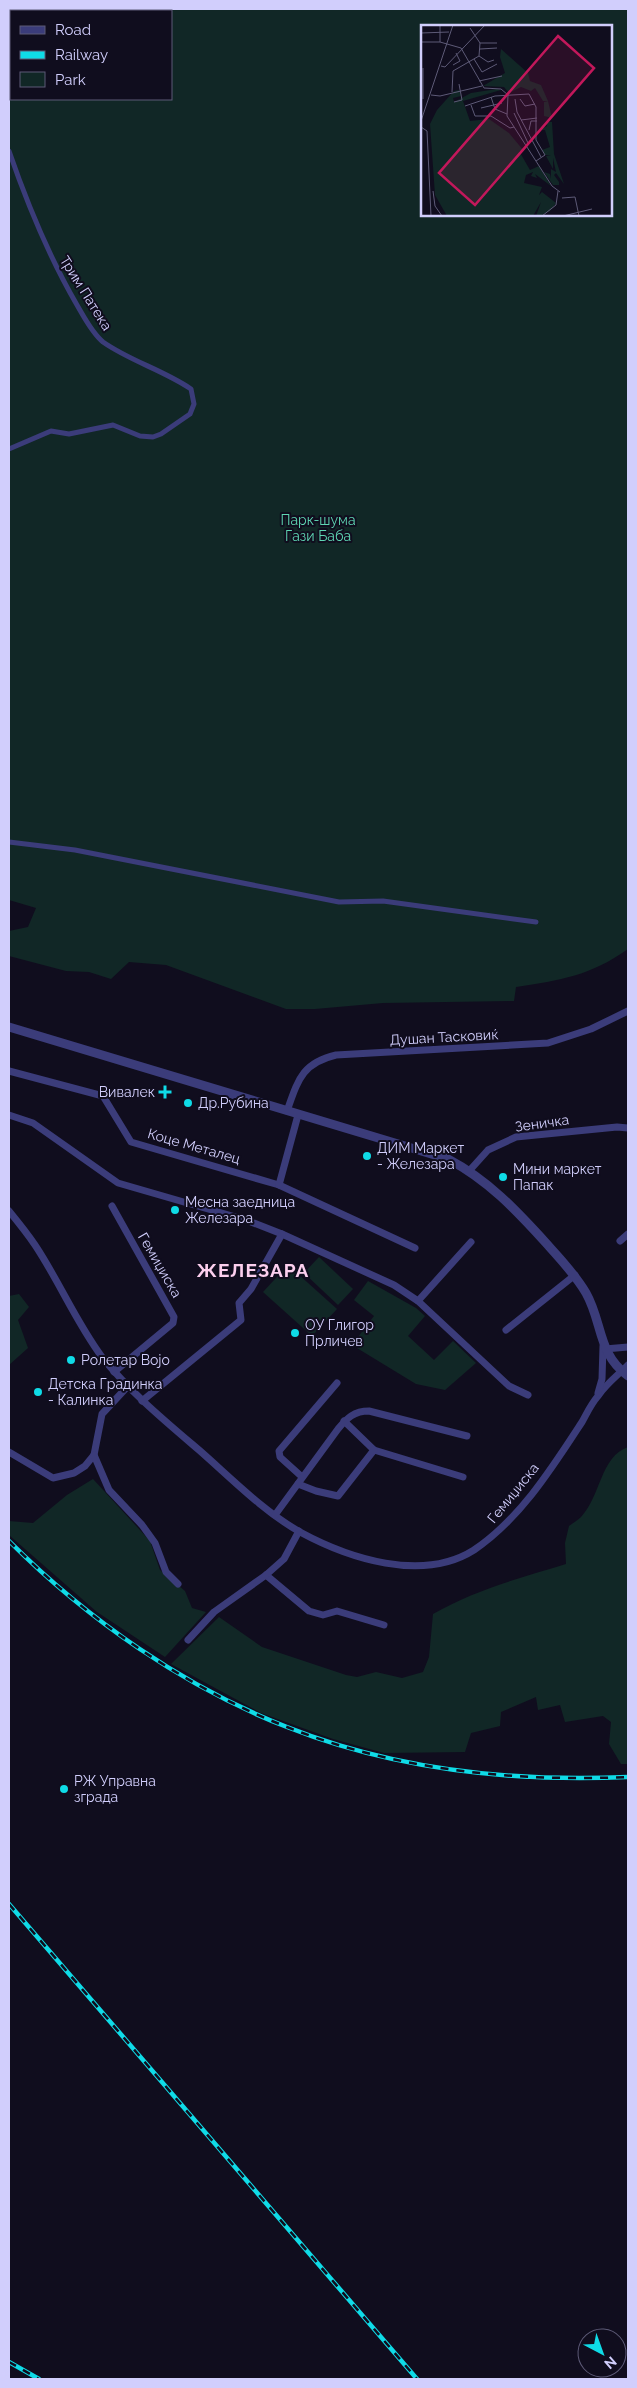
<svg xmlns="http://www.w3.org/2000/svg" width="637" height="2388" viewBox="0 0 637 2388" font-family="Raleway,sans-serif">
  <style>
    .green { fill: #112726; fill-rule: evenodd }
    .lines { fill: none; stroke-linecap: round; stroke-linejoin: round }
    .pedestrian { stroke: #3b3c7a; stroke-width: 5 }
    .minor { stroke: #3b3c7a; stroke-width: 7 }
    .tertiary { stroke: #3b3c7a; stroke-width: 9 }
    .rail-casing { stroke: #0fdbe7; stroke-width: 4.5 }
    .rail { stroke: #100d1e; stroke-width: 2.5; stroke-dasharray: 8; stroke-linecap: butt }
    .poi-dot { fill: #0fdbe7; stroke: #100d1e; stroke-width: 2 }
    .labels { text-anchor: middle; stroke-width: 4; stroke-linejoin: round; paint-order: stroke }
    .street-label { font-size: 14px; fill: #d1cefc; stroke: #100d1e }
    .park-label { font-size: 14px; fill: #5fd6b3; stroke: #100d1e }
    .poi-label { font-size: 14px; fill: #d1cefc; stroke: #100d1e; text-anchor: start }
    .district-label { font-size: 19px; font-weight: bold; letter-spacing: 1px; fill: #fccfee; stroke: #100d1e }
    .inset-road { fill: none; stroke: #5d5a77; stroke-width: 1 }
    .view { fill: #c2185b; fill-opacity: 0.15; stroke: #c2185b; stroke-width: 2.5 }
    .inset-edge { fill: none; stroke: #d1cefc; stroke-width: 2.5 }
  </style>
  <rect width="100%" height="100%" fill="#100d1e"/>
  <g class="green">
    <path d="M 9,9 L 628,9 L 628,949 C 590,976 561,980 516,987 L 514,1001 L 383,1003 L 315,1009 L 286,1009 L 166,965 L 129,962 L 111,979 L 89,972 L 66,971 L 9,956 L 9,931 L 28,927 L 36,908 L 9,900 ZM 11,11 L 171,11 L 171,99 L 11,99 ZM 422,26 L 611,26 L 611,215 L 422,215 Z"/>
    <path d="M 319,1257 L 353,1289 L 338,1305 L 304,1273 Z"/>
    <path d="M 288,1265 L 337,1309 L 312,1336 L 263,1292 Z"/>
    <path d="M 368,1281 L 416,1308 L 425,1316 L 408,1336 L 434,1360 L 453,1341 L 476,1363 L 445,1390 L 416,1384 L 352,1345 L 374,1316 L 354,1300 Z"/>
    <path d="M 19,1294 L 29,1307 L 18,1320 L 28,1348 L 9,1365 L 9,1296 Z"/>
    <path d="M 628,1447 L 628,1764 L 621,1764 L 609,1744 L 611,1722 L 603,1716 L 565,1722 L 560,1705 L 538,1710 L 536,1697 L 501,1712 L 500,1726 L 471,1733 L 465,1752 L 384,1753 L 333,1739 L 261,1713 L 171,1664 L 219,1617 L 262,1647 L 346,1675 L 357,1677 L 376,1672 L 402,1678 L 423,1672 L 429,1657 L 433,1614 C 475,1590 520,1578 566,1564 L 565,1543 L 569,1526 C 573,1523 578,1520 581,1517 C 601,1496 600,1457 628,1447 Z"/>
    <path d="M 93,1479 L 150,1541 L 160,1570 L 185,1591 L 192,1608 L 206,1612 L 165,1657 L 97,1612 L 9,1535 L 9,1521 L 33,1523 L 67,1495 Z"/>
  </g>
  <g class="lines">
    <g class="pedestrian">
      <path d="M 9,151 C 28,206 48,255 77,305 C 84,317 92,333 103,342 C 130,361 163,370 191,389 L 194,404 L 190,414 L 161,434 L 153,437 L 140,436 L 113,425 L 69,434 L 51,431 L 9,449"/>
      <path d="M 9,842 L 75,850 L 339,902 L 383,901 L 536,922"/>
    </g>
    <g class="minor">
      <path d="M 9,1071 L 103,1096 L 131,1142 L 279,1185 L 415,1248"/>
      <path d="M 287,1111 C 298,1080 302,1063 336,1055 L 548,1043 L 591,1029 L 628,1011"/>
      <path d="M 9,1115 L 33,1123 L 118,1183 L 246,1220 L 282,1234 L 394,1285 L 418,1301 L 509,1386 L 528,1395"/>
      <path d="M 470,1170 L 488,1150 L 516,1137 L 617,1127 L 628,1128"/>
      <path d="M 279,1185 L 298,1115"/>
      <path d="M 112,1206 L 174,1317 L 173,1323 L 114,1372"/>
      <path d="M 9,1211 C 18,1222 27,1233 35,1245 C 59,1281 76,1322 102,1357 C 130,1392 165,1421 199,1450 C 231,1478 263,1511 300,1532 C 348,1558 422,1583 474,1550 C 520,1519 552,1468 582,1422 C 587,1413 591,1404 598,1396 C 606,1384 618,1375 628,1365"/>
      <path d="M 620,1241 L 628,1234"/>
      <path d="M 418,1301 L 471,1242"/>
      <path d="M 506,1330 L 575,1275"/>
      <path d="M 605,1349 L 628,1347"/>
      <path d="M 598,1393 L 602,1379 L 603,1346"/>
      <path d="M 142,1401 L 241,1320 L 239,1303 L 251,1289 L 282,1234"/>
      <path d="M 344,1421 L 374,1450 L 463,1477"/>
      <path d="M 9,1452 L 53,1478 L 74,1473 L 85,1466 L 94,1455 L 102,1414 L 128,1386"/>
      <path d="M 94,1455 L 109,1490 L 142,1525 L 155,1543 L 166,1572 L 178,1584"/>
      <path d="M 301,1476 L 280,1457 L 279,1451 L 337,1383"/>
      <path d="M 298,1484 L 316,1491 L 338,1496 L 374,1450"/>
      <path d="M 275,1515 L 338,1429 C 347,1418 354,1411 369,1411 L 467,1436"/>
      <path d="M 266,1575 L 309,1611 L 323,1615 L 337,1611 L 384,1625"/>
      <path d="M 188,1640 L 214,1612 L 266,1575 L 284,1559 L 299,1531"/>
    </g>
    <path class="tertiary" d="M 9,1027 L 448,1159 C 488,1180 516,1210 546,1243 C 560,1259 575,1274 586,1293 C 603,1323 597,1353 628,1376"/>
    <g class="rail-casing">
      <g id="rail">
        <path d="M 9,1541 C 87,1619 184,1687 287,1727 C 395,1770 513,1782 628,1777"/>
        <path d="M 9,1904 L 417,2379"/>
        <path d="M 9,2362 L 39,2379"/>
      </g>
    </g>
    <use href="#rail" class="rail"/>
  </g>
  <g class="poi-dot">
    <path d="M162.5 1084.5h5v5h5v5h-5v5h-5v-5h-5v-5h5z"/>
    <circle cx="188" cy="1103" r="5"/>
    <circle cx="367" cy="1156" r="5"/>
    <circle cx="503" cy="1177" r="5"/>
    <circle cx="175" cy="1210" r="5"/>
    <circle cx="295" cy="1333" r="5"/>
    <circle cx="71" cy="1360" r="5"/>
    <circle cx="38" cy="1392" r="5"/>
    <circle cx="64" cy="1789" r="5"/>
  </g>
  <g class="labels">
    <g class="street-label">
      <text transform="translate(86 293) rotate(58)" y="5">Трим Патека</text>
      <text transform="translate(444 1037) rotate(-3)" y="5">Душан Тасковиќ</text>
      <text transform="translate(542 1123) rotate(-8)" y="5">Зеничка</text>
      <text transform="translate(194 1146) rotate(16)" y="5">Коце Металец</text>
      <text transform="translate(160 1265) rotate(60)" y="5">Гемиџиска</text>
      <text transform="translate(513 1493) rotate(-51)" y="5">Гемиџиска</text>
    </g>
    <g class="park-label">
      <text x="318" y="525">Парк-шума<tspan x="318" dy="16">Гази Баба</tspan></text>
    </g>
    <g class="poi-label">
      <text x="155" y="1097" text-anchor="end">Вивалек</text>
      <text x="198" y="1108">Др.Рубина</text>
      <text x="377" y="1153">ДИМ Маркет<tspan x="377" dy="16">- Железара</tspan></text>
      <text x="513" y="1174">Мини маркет<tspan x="513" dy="16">Папак</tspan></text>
      <text x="185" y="1207">Месна заедница<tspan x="185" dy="16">Железара</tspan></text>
      <text x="305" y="1330">ОУ Глигор<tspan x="305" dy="16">Прличев</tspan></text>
      <text x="81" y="1365">Ролетар Војо</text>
      <text x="48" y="1389">Детска Градинка<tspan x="48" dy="16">- Калинка</tspan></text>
      <text x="74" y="1786">РЖ Управна<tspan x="74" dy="16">зграда</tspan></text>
    </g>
    <g class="district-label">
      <text x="253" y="1277">ЖЕЛЕЗАРА</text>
    </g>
  </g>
  <g transform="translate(421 25)">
    <rect width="191" height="191" fill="#100d1e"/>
    <path d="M 80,24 L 107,48 L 109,56 L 120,60 L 127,76 L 131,93 L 123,91 L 123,77 L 127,76 L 122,76 L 114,63 L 110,66 L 100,62 L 88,68 L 83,62 L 62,61 L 84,48 L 79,32 ZM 76,64 L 80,65 L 42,76 L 49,96 L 68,94 L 88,108 L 103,126 L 98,126 L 109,145 L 118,141 L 130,161 L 114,149 L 116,153 L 110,151 L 112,147 L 105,150 L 103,158 L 121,162 L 118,170 L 121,167 L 135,178 L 129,186 L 119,191 L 115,191 L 120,177 L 112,191 L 26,191 L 14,170 L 9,99 L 16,85 L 33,66 L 38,65 L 40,71 L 32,73 L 33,77 L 50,68 ZM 126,97 L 131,97 L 133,129 L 143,159 L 135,148 L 133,150 L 138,157 L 138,160 L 132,160 L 123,147 L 129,149 L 130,154 L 130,144 L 135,147 L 132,133 L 132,144 L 125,131 L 130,130 L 124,130 L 121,125 L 129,122 L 124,105 L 118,105 L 126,101 Z" fill="#112726"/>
    <path class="inset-road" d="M 19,0 L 19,17M 49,3 L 59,18 L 58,31M 0,8 L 28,7M 0,17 L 19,17 L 40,23 L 63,63 L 80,64 L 87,70M 59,18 L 76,18M 59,24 L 76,23M 58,31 L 67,37 L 73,35M 53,34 L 61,47 L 76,39M 32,40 L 39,36 L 35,28M 20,41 L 24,42 L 64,0M 2,43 L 2,74M 58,56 L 81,51M 31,67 L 32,46 L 58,31M 10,70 L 19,71 L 61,61M 87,70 L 86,91 L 131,161 L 139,167M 70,72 L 74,84 L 86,89M 94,74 L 96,87 L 120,132M 99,74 L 104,81 L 114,79M 33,77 L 41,75 L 38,59M 50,80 L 54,91 L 70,91 L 89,103 L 93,102M 44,81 L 74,71 L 108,69 L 115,82 L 115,115 L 124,130 L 115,136M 60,83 L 81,78M 93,88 L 107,118M 100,95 L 116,93M 0,96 L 32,0M 0,102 L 6,106 L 10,191M 108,105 L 110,96 L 116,96M 12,166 L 14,181 L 21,191M 141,173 L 154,172 L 158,191M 121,191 L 135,180 L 137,166M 142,191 L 171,184"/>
    <path class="view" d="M 137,11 L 173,43 L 54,180 L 18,148 Z"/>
    <rect width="191" height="191" class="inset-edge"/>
  </g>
  <rect width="637" height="2388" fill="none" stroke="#d1cefc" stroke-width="20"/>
  <rect x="10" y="10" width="162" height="90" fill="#100d1e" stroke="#5d5a77"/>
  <rect x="20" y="26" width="25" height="8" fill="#3b3c7a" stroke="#5d5a77"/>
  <text x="55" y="35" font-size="15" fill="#d1cefc">Road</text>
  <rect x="20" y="51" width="25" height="8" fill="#0fdbe7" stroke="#5d5a77"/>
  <text x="55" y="60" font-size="15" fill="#d1cefc">Railway</text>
  <rect x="20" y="72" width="25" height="15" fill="#112726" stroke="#5d5a77"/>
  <text x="55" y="85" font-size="15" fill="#d1cefc">Park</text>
  <g transform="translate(602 2353) rotate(139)"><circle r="24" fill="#100d1e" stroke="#5d5a77"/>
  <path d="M0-4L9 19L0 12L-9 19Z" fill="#0fdbe7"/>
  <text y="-8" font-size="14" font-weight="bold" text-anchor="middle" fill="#d1cefc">N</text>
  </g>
</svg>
